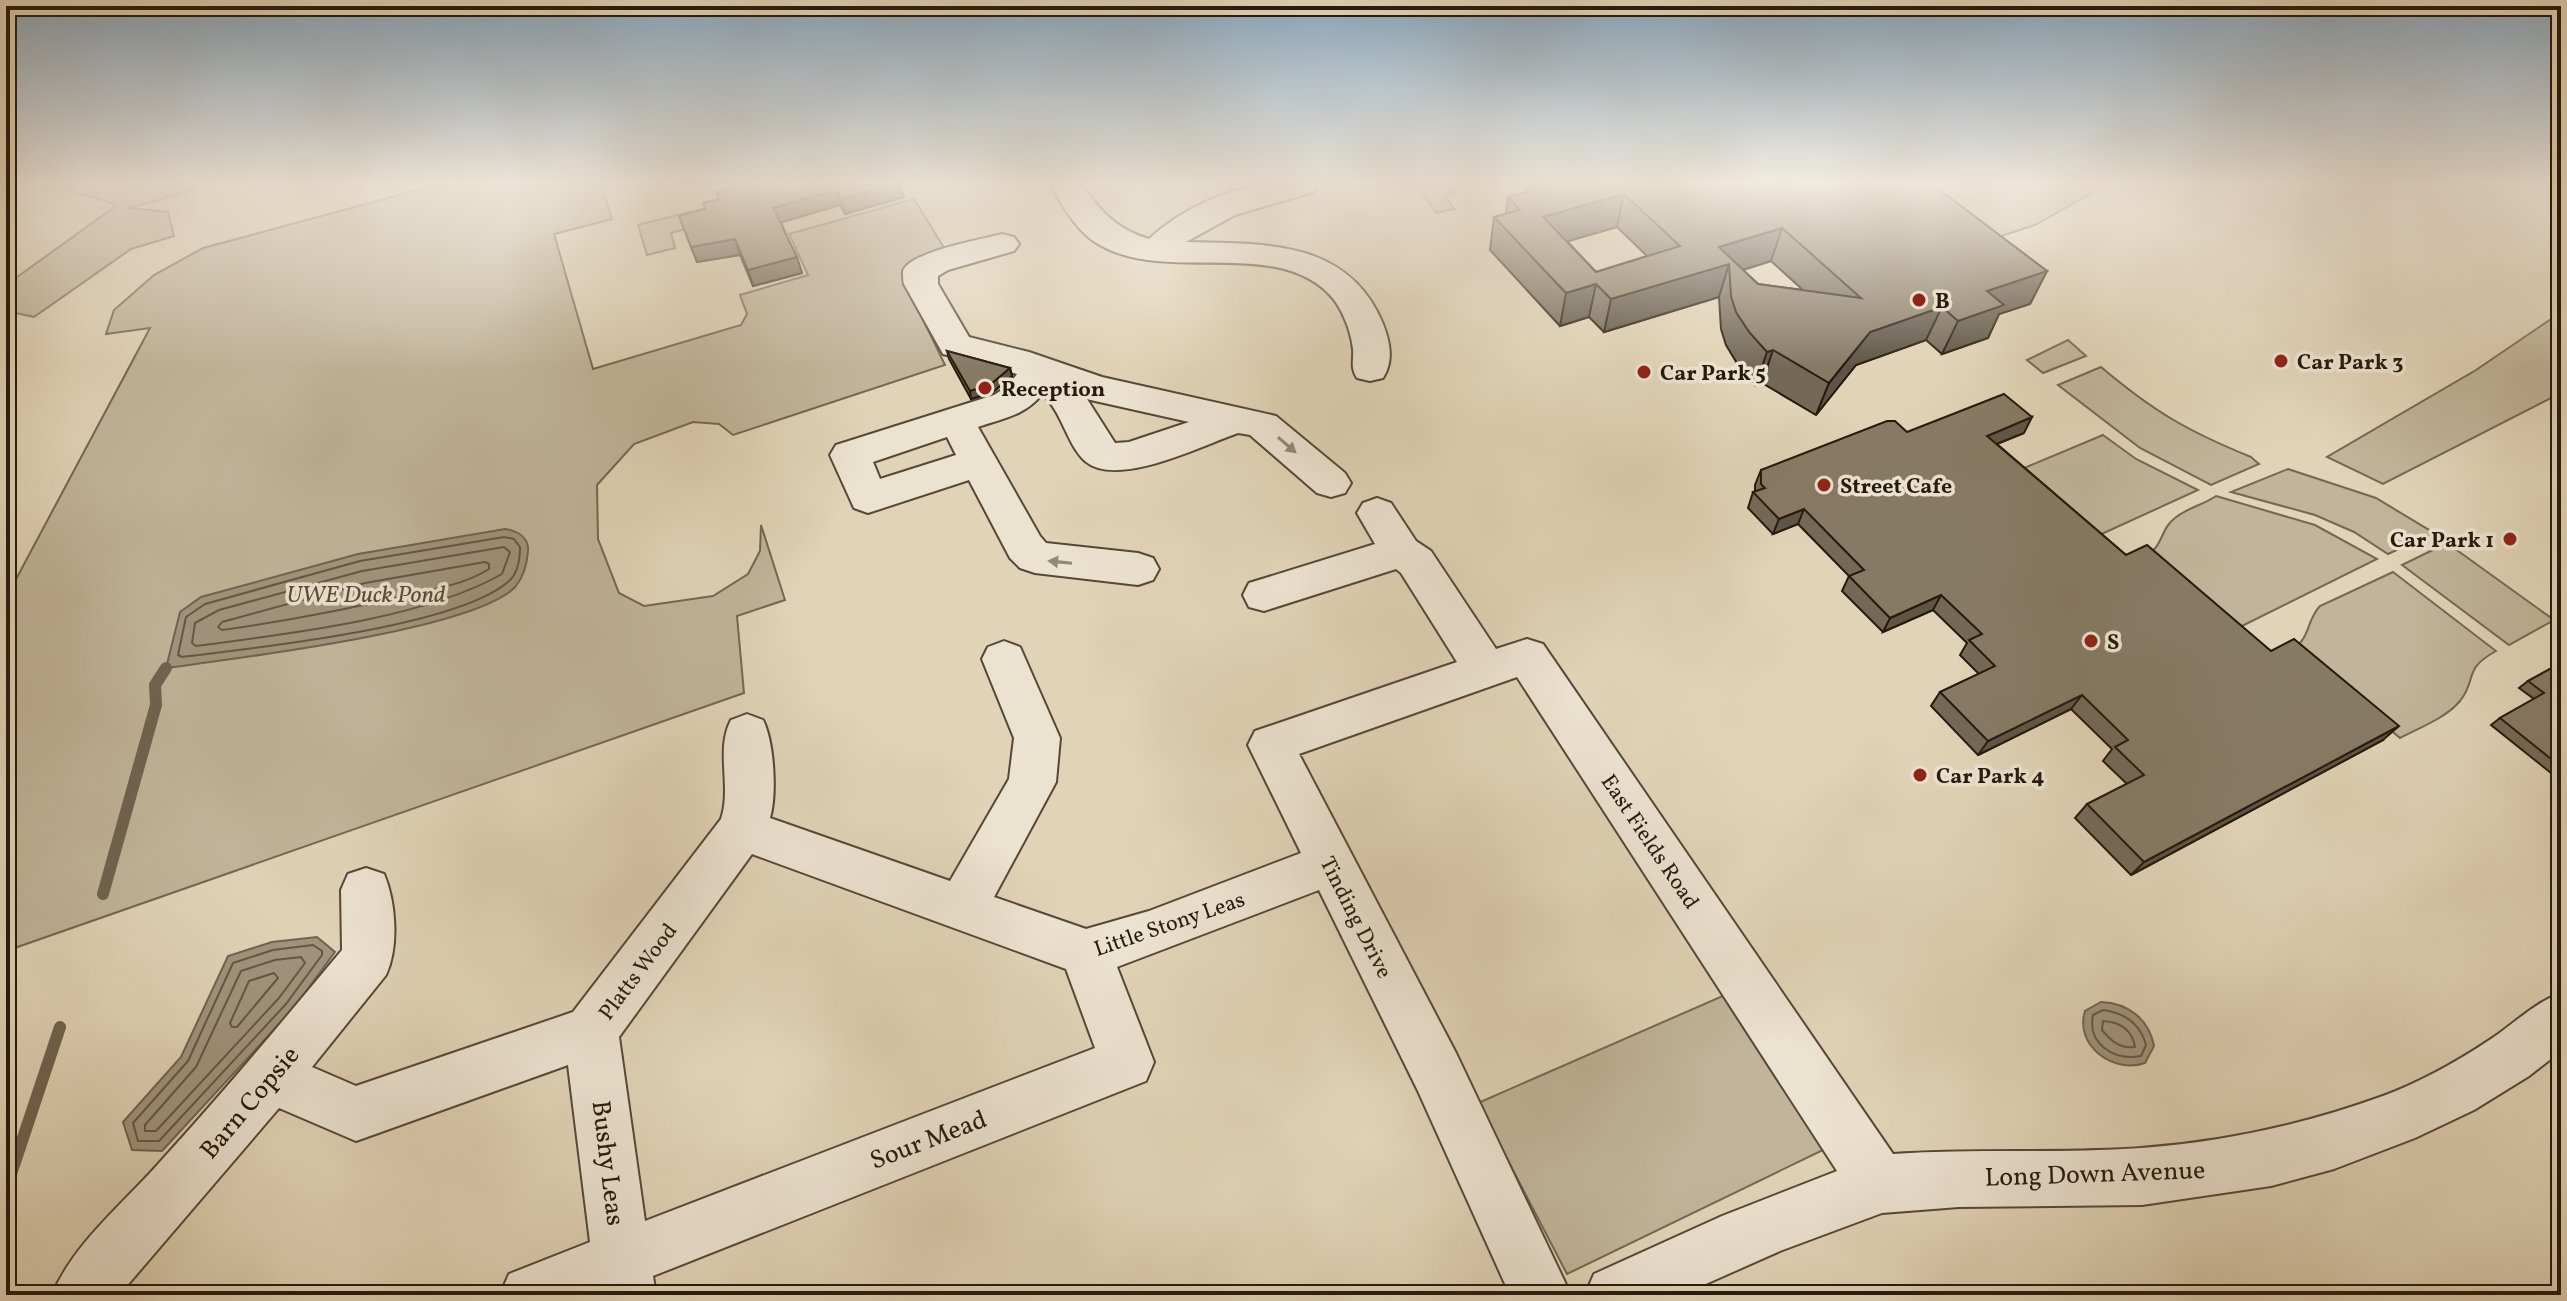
<svg xmlns="http://www.w3.org/2000/svg" width="2567" height="1301" viewBox="0 0 2567 1301" font-family="Vollkorn,serif">
  <style>
    .green { fill: #c1b49a; stroke: #746754; stroke-width: 2 }
    .water { fill: #a1947d; stroke: #706350; stroke-width: 2 }
    .lines { fill: none; stroke-linecap: round; stroke-linejoin: round }
    .shore { stroke: #645745; stroke-width: 2 }
    .stream { stroke: #706350; stroke-width: 12 }
    .minor-casing { stroke: #554838; stroke-width: 4 }
    .minor { fill: #ece2d0; fill-rule: evenodd }
    .wall { fill: #746957; stroke: #261a0d; stroke-width: 2; fill-rule: evenodd }
    .shaded-wall { fill: #5e5547; stroke: #261a0d; stroke-width: 2 }
    .building { fill: #877a65; stroke: #261a0d; stroke-width: 2; fill-rule: evenodd }
    .oneway { fill: #938878 }
    .poi-dot { fill: #8f2418; stroke: #ece2d0; stroke-width: 3 }
    .labels { text-anchor: middle; stroke-width: 7; stroke-linejoin: round; paint-order: stroke }
    .poi-label { font-size: 22px; font-weight: bold; fill: #261a0d; stroke: #ece2d0; text-anchor: start }
    .street-label { font-size: 22px; fill: #261a0d; stroke: #ece2d0 }
    .water-label { font-size: 24px; font-style: italic; fill: #574b3a; stroke: #ece2d0 }
    .near-street-label { font-size: 26px; fill: #261a0d; stroke: #ece2d0 }
  </style>
  <rect width="100%" height="100%" fill="#e1d3b7"/>
  <filter id="stains"><feTurbulence type="fractalNoise" baseFrequency=".0025" numOctaves="4"/><feColorMatrix values="0 0 0 0 .2 0 0 0 0 .09 0 0 0 0 .02 0 0 0 .5 -.17"/></filter>
  <radialGradient id="worn" r=".72"><stop offset=".6" stop-color="#630" stop-opacity="0"/><stop offset="1" stop-color="#630" stop-opacity=".3"/></radialGradient>
  <g class="green">
    <path d="M 51,185 L 212,185 L 129,208 L 168,212 L 174,236 L 131,249 L 34,317 L 6,311 L 6,285 L 113,208 L 115,204 Z"/>
    <path d="M 436,185 L 601,185 L 612,219 L 554,234 L 593,369 L 741,325 L 747,314 L 740,295 L 808,275 L 789,234 L 914,199 L 946,251 L 911,267 L 903,278 L 945,365 L 733,435 L 719,424 L 693,422 L 634,444 L 597,485 L 598,539 L 619,593 L 644,606 L 713,596 L 748,574 L 760,551 L 761,525 L 785,600 L 737,616 L 744,693 L 6,951 L 6,584 L 14,583 L 150,328 L 106,334 L 114,310 L 154,275 L 203,248 Z"/>
    <path d="M 1417,185 L 1448,185 L 1455,192 L 1445,196 L 1454,209 L 1436,213 Z"/>
    <path d="M 1895,185 L 2106,185 L 2035,225 L 1983,242 Z"/>
    <path d="M 717,205 L 708,223 L 671,233 L 675,248 L 647,255 L 638,225 Z"/>
    <path d="M 2561,299 L 2561,393 L 2383,484 L 2327,457 L 2476,370 L 2551,319 Z"/>
    <path d="M 2068,340 L 2086,356 L 2043,373 L 2027,360 Z"/>
    <path d="M 2101,367 C 2153,411 2187,431 2251,457 L 2259,464 L 2211,485 L 2140,448 L 2058,385 Z"/>
    <path d="M 2103,435 L 2136,459 L 2198,490 L 2095,537 L 2017,471 Z"/>
    <path d="M 2288,469 L 2376,498 L 2434,533 L 2388,554 L 2354,532 L 2315,515 L 2231,492 Z"/>
    <path d="M 2216,496 L 2315,525 L 2377,559 L 2236,629 L 2148,555 C 2163,545 2161,528 2175,518 C 2187,508 2203,505 2216,496 Z"/>
    <path d="M 2447,543 L 2554,620 L 2509,645 L 2402,565 Z"/>
    <path d="M 2393,572 L 2496,651 C 2462,670 2478,678 2460,701 C 2446,718 2419,728 2400,738 L 2294,648 C 2310,638 2307,619 2320,606 Z"/>
    <path d="M 1725,995 L 1827,1148 L 1567,1274 L 1478,1103 Z"/>
  </g>
  <g class="water">
    <path d="M 505,529 C 517,531 529,537 528,551 C 527,564 524,576 516,586 C 478,630 231,659 166,668 L 180,612 L 201,597 L 358,554 Z"/>
    <path d="M 317,937 L 335,952 L 293,1009 L 162,1151 L 132,1150 L 123,1122 L 181,1057 L 228,956 L 272,942 Z"/>
    <path d="M 2101,1002 C 2128,1003 2149,1019 2154,1046 L 2145,1063 C 2114,1074 2074,1046 2085,1011 Z"/>
  </g>
  <g class="lines">
    <g class="shore">
      <path d="M 504,537 L 514,539 L 520,547 C 520,559 518,573 509,581 C 458,627 255,648 182,657 L 178,655 L 186,617 L 205,604 L 360,561 Z"/>
      <path d="M 504,547 L 510,552 L 502,574 C 423,619 287,634 196,646 L 192,643 L 195,623 L 219,610 L 362,571 Z"/>
      <path d="M 485,562 L 489,564 L 489,569 C 465,584 439,588 412,594 C 350,609 286,621 222,630 L 218,627 L 222,622 L 365,583 Z"/>
      <path d="M 313,945 L 322,951 L 322,955 L 286,1004 L 159,1141 L 138,1141 L 133,1123 L 188,1061 L 233,963 L 273,950 Z"/>
      <path d="M 301,957 L 305,963 L 279,998 L 156,1131 L 145,1131 L 145,1125 L 196,1067 L 241,971 L 275,960 Z"/>
      <path d="M 274,973 L 278,978 L 237,1027 L 232,1027 L 230,1023 L 249,981 Z"/>
      <path d="M 2103,1010 C 2125,1013 2140,1023 2146,1045 L 2141,1056 C 2114,1061 2087,1044 2093,1015 Z"/>
      <path d="M 2103,1021 C 2120,1022 2132,1030 2135,1047 C 2120,1049 2111,1041 2102,1030 Z"/>
    </g>
    <g class="stream">
      <path d="M 103,894 L 156,705 L 155,685 L 166,668"/>
      <path d="M 6,1189 L 60,1027"/>
    </g>
    <g class="minor-casing">
      <g id="minor">
        <path d="M 1050,185 L 1082,185 C 1101,212 1116,229 1149,239 C 1179,211 1226,188 1267,185 C 1283,183 1301,185 1317,185 L 1313,192 L 1235,215 L 1186,242 C 1264,244 1348,239 1383,324 C 1390,342 1394,361 1383,378 L 1370,381 L 1357,378 C 1350,367 1354,361 1353,349 C 1351,331 1342,307 1329,294 C 1272,236 1162,286 1095,242 C 1075,229 1062,204 1050,185 Z"/>
        <path d="M 1002,234 L 1014,237 L 1019,244 L 1014,251 L 948,270 L 938,276 L 938,284 L 969,337 L 1029,352 L 1102,377 L 1276,416 L 1345,473 L 1351,483 L 1345,493 L 1331,497 L 1317,493 L 1250,435 L 1238,433 C 1203,445 1117,489 1085,461 C 1067,445 1062,411 1042,394 C 1026,415 1002,419 978,427 L 1040,536 L 1046,543 L 1138,553 L 1153,558 L 1159,569 L 1153,580 L 1138,585 L 1035,573 L 1020,568 L 1010,558 L 969,480 L 868,513 L 854,508 L 830,455 L 836,445 L 994,395 L 1008,386 L 1017,374 L 943,354 L 904,284 C 903,282 903,273 903,271 C 909,252 983,239 1002,234 ZM 1087,399 L 1095,401 L 1189,422 L 1129,442 L 1115,443 ZM 947,437 L 956,455 L 880,479 L 873,462 Z"/>
        <path d="M 1377,498 L 1391,503 L 1416,541 L 1431,551 L 1496,649 L 1527,639 L 1543,644 L 1893,1154 C 1975,1148 2058,1154 2141,1148 C 2224,1142 2306,1124 2383,1096 C 2421,1082 2458,1061 2491,1039 C 2515,1023 2534,1003 2561,993 L 2561,1051 L 2529,1076 L 2474,1110 L 2415,1138 L 2334,1169 L 2271,1186 L 2142,1205 L 1959,1207 L 1882,1213 L 1780,1251 L 1681,1295 L 1585,1295 L 1594,1274 L 1722,1216 L 1837,1171 L 1517,677 L 1299,754 L 1456,1053 L 1571,1295 L 1510,1295 L 1418,1091 L 1319,890 L 1117,967 L 1154,1062 L 1146,1081 L 653,1276 L 656,1295 L 500,1295 L 509,1274 L 590,1242 L 568,1065 L 356,1141 L 279,1108 L 119,1295 L 52,1295 C 74,1243 122,1205 159,1163 C 222,1094 282,1022 342,950 L 341,890 L 348,874 L 366,868 L 384,874 C 396,902 399,947 386,975 L 312,1067 L 356,1086 L 573,1012 L 721,819 C 732,787 715,750 731,720 L 747,714 L 763,720 C 774,742 777,794 770,818 L 950,881 L 1009,779 L 1014,738 L 982,659 L 988,647 L 1004,641 L 1020,647 L 1060,738 L 1056,782 L 994,897 L 1086,929 L 1149,911 L 1301,853 L 1248,745 L 1255,731 L 1457,662 L 1401,573 L 1396,569 L 1264,611 L 1249,607 L 1243,595 L 1249,583 L 1375,544 L 1357,513 L 1363,503 ZM 752,854 L 1066,969 L 1095,1048 L 645,1221 L 619,1037 Z"/>
      </g>
    </g>
    <use href="#minor" class="minor"/>
  </g>
  <g class="wall">
    <path d="M 745,185 L 904,197 L 845,214 L 840,205 L 781,222 L 802,273 L 753,286 L 740,255 L 697,262 L 679,216 L 705,209 L 718,199 Z"/>
    <path d="M 1522,185 L 1933,185 L 2047,271 L 2030,304 L 1999,314 L 1988,338 L 1942,354 L 1926,340 L 1856,365 L 1816,415 L 1762,383 L 1756,385 L 1738,365 L 1726,345 L 1721,329 L 1719,297 L 1604,332 L 1589,317 L 1560,326 L 1490,250 L 1494,217 L 1506,214 L 1508,197 L 1529,192 ZM 1617,227 L 1647,256 L 1596,272 L 1567,241 ZM 1771,261 L 1803,290 L 1758,284 L 1743,270 Z"/>
    <path d="M 947,351 L 1010,368 L 1012,376 L 993,392 L 971,399 L 949,359 Z"/>
    <path d="M 1907,432 L 2024,433 L 1997,444 L 2126,555 L 2271,651 L 2383,740 L 2131,875 L 2075,818 L 2087,804 L 2127,784 L 2103,761 L 2112,749 L 2071,709 L 1978,755 L 1931,706 L 1940,692 L 1979,674 L 1960,655 L 1967,643 L 1933,610 L 1883,632 L 1842,591 L 1849,576 L 1798,524 L 1773,534 L 1748,508 L 1753,492 L 1755,492 L 1755,485 L 1761,470 Z"/>
    <path d="M 2561,663 L 2561,781 L 2491,725 L 2500,718 L 2534,699 L 2519,688 L 2528,681 Z"/>
  </g>
  <g class="shaded-wall">
    <path d="M 890,185 L 900,185 L 904,197 L 845,214 L 841,199 Z"/>
    <path d="M 836,190 L 840,205 L 779,223 L 773,208 Z"/>
    <path d="M 1624,194 L 1617,227 L 1538,250 L 1543,217 Z"/>
    <path d="M 1782,228 L 1771,261 L 1730,274 L 1729,264 L 1719,297 L 1604,332 L 1611,299 L 1719,247 Z"/>
    <path d="M 735,239 L 740,255 L 697,262 L 691,247 Z"/>
    <path d="M 797,257 L 802,273 L 753,286 L 748,270 Z"/>
    <path d="M 2047,271 L 2030,304 L 1999,314 L 1988,338 L 1942,354 L 1958,321 L 1987,291 Z"/>
    <path d="M 1596,284 L 1589,317 L 1560,326 L 1566,293 Z"/>
    <path d="M 1942,307 L 1926,340 L 1856,365 L 1816,415 L 1829,383 L 1870,332 Z"/>
    <path d="M 1773,350 L 1762,383 L 1756,385 L 1767,352 Z"/>
    <path d="M 1010,368 L 1012,376 L 993,392 L 971,399 L 970,391 Z"/>
    <path d="M 2032,417 L 2024,433 L 1979,451 L 1987,436 Z"/>
    <path d="M 1804,509 L 1798,524 L 1773,534 L 1779,519 Z"/>
    <path d="M 1941,595 L 1933,610 L 1883,632 L 1890,618 Z"/>
    <path d="M 2082,695 L 2071,709 L 1978,755 L 1988,741 Z"/>
    <path d="M 2399,726 L 2383,740 L 2131,875 L 2144,862 Z"/>
  </g>
  <g class="building">
    <path d="M 745,185 L 890,185 L 841,199 L 836,190 L 773,208 L 797,257 L 748,270 L 735,239 L 691,247 L 679,216 L 705,209 L 703,203 L 719,199 L 716,192 Z"/>
    <path d="M 1553,185 L 1933,185 L 2047,271 L 1987,291 L 2004,305 L 1958,321 L 1942,307 L 1870,332 L 1829,383 L 1773,350 L 1767,352 L 1749,332 L 1736,312 L 1731,296 L 1729,264 L 1611,299 L 1596,284 L 1566,293 L 1494,217 L 1520,210 L 1508,197 ZM 1624,194 L 1680,246 L 1596,272 L 1543,217 ZM 1782,228 L 1861,298 L 1758,284 L 1719,247 Z"/>
    <path d="M 947,351 L 1010,368 L 991,384 L 970,391 Z"/>
    <path d="M 2004,394 L 2032,417 L 1987,436 L 2126,555 L 2147,545 L 2271,651 L 2294,639 L 2399,726 L 2144,862 L 2087,804 L 2144,775 L 2115,747 L 2128,740 L 2082,695 L 1988,741 L 1940,692 L 1995,666 L 1969,640 L 1982,634 L 1941,595 L 1890,618 L 1849,576 L 1864,570 L 1804,509 L 1779,519 L 1753,492 L 1765,488 L 1761,484 L 1761,470 L 1887,421 L 1895,421 L 1907,432 Z"/>
    <path d="M 2561,663 L 2561,767 L 2500,718 L 2544,693 L 2528,681 Z"/>
  </g>
  <defs><path id="oneway-solid" d="M-6-.8H1V-3.2L6.5 0L1 3.2V.8H-6Z" transform="scale(2)"/></defs>
  <g class="oneway">
    <use href="#oneway-solid" transform="translate(1287 445) rotate(41)"/>
    <use href="#oneway-solid" transform="translate(1060 562) rotate(-174)"/>
  </g>
  <linearGradient id="sky" x2="0" y2="1"><stop stop-color="#8ba7bd"/><stop offset="0.5" stop-color="#f2ebdf"/><stop offset="1" stop-color="#f2ebdf" stop-opacity="0"/></linearGradient>
  <rect width="2567" height="367" fill="url(#sky)"/>
  <g class="poi-dot">
    <circle cx="1919" cy="300" r="8"/>
    <circle cx="2281" cy="361" r="8"/>
    <circle cx="1644" cy="372" r="8"/>
    <circle cx="985" cy="388" r="8"/>
    <circle cx="1824" cy="485" r="8"/>
    <circle cx="2510" cy="539" r="8"/>
    <circle cx="2091" cy="641" r="8"/>
    <circle cx="1920" cy="775" r="8"/>
  </g>
  <g class="labels">
    <g class="poi-label">
      <text x="1935" y="308">B</text>
      <text x="2297" y="369">Car Park 3</text>
      <text x="1660" y="380">Car Park 5</text>
      <text x="1001" y="396">Reception</text>
      <text x="1840" y="493">Street Cafe</text>
      <text x="2494" y="547" text-anchor="end">Car Park 1</text>
      <text x="2107" y="649">S</text>
      <text x="1936" y="783">Car Park 4</text>
    </g>
    <g class="street-label">
      <text transform="translate(1651 841) rotate(56)" y="8">East Fields Road</text>
      <text transform="translate(1357 917) rotate(63)" y="8">Tinding Drive</text>
      <text transform="translate(1169 923) rotate(-19)" y="8">Little Stony Leas</text>
      <text transform="translate(637 971) rotate(-53)" y="8">Platts Wood</text>
    </g>
    <g class="water-label">
      <text x="366" y="602">UWE Duck Pond</text>
    </g>
    <g class="near-street-label">
      <text transform="translate(249 1102) rotate(-50)" y="9">Barn Copsie</text>
      <text transform="translate(928 1139) rotate(-21)" y="9">Sour Mead</text>
      <text transform="translate(609 1163) rotate(83)" y="9">Bushy Leas</text>
      <text transform="translate(2095 1173) rotate(-2)" y="9">Long Down Avenue</text>
    </g>
  </g>
  <rect width="2567" height="1301" fill="none" stroke="#e1d3b7" stroke-width="32"/>
  <rect x="8" y="8" width="2551" height="1285" fill="none" stroke="#261a0d" stroke-width="4"/>
  <rect x="16" y="16" width="2535" height="1269" fill="none" stroke="#261a0d" stroke-width="2"/>
  <rect width="100%" height="100%" filter="url(#stains)"/>
  <rect width="100%" height="100%" fill="url(#worn)"/>
</svg>
